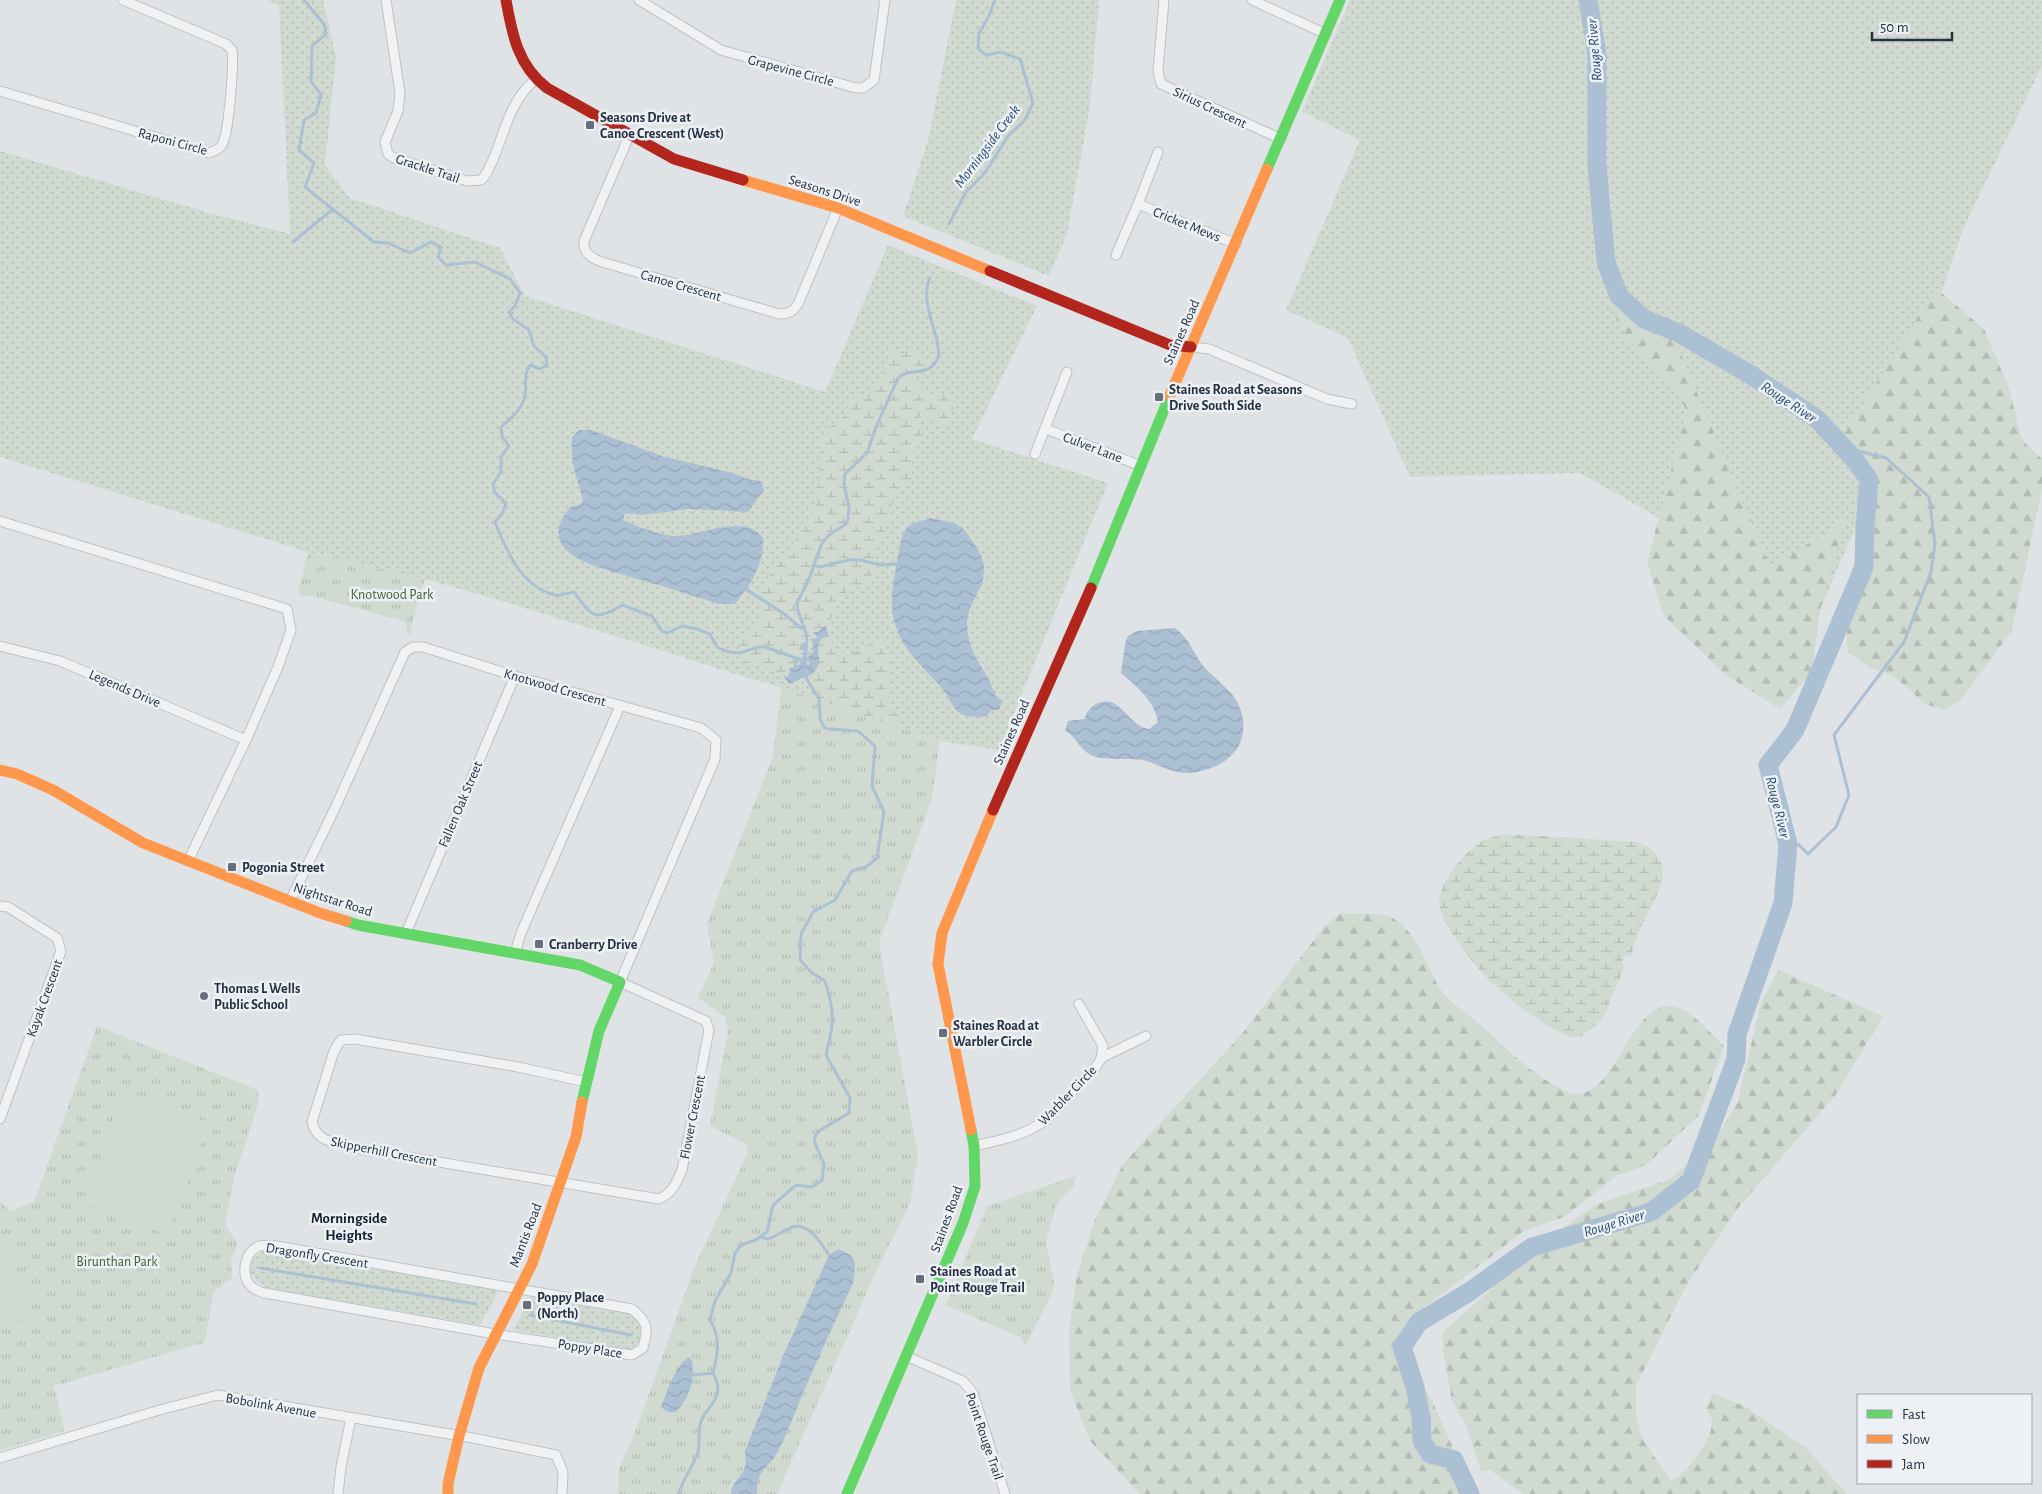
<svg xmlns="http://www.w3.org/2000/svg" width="2042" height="1494" viewBox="0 0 2042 1494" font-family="'Alegreya Sans',sans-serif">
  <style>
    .grass { fill: url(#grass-dots); fill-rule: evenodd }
    .forest { fill: url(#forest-firs) }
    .wetland { fill: url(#wetland-marsh) }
    .park { fill: url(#park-tufts) }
    .garden { fill: #d1dad0 }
    .water { fill: url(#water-waves) }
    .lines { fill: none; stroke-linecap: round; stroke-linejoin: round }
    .stream { stroke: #acc0d4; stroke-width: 3 }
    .river { stroke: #acc0d4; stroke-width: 19 }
    .street-casing { stroke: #bec1c4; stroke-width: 11 }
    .street { stroke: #f0f1f3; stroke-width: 9 }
    .fast { stroke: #63d668; stroke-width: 11 }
    .slow { stroke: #ff974d; stroke-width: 11 }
    .jam { stroke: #b3261e; stroke-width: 11 }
    .poi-dot { fill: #666f7b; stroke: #edf1f6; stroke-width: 2 }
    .labels { text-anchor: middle; stroke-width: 5; stroke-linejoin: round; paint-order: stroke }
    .street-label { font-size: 14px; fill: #253041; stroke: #edf1f6 }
    .poi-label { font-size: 14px; font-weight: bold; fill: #253041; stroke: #edf1f6; text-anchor: start }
    .park-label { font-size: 14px; fill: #3b5e32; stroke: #edf1f6 }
    .water-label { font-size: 15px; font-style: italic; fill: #2c5078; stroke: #edf1f6 }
    .neighbourhood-label { font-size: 15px; font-weight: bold; fill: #182131; stroke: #edf1f6 }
  </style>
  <defs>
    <pattern id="grass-dots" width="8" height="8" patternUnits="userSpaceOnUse" patternTransform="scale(1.25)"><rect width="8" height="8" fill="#d1dad0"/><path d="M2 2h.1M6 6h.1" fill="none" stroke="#b3bbb4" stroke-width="1.8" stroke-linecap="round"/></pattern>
    <pattern id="forest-firs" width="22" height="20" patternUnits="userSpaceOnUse" patternTransform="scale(1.25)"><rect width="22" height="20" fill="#d1dad0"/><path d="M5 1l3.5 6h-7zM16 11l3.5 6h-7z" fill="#b3bbb4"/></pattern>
    <pattern id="wetland-marsh" width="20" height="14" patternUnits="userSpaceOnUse" patternTransform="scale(1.25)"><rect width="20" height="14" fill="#d1dad0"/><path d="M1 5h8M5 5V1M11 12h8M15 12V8" fill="none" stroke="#b3bbb4"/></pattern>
    <pattern id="park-tufts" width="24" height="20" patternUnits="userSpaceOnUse" patternTransform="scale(1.25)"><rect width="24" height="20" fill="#d1dad0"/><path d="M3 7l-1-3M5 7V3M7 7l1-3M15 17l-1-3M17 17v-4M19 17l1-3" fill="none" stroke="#b3bbb4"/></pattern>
    <pattern id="water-waves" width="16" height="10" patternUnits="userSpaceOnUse" patternTransform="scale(1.25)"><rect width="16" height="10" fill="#acc0d4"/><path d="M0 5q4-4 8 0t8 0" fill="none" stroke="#94a5b7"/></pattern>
  </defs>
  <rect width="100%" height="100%" fill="#e0e3e6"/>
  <g class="grass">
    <path d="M 268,0 L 323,0 L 336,57 L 325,165 L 350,198 L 500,248 L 525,296 L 825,392 L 888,245 L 1037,306 L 972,439 L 1108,483 L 999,750 L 940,741 L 781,688 L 515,605 L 425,579 L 308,552 L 0,457 L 0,151 L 206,212 L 290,234 L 279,6 ZM 804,661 L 813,674 L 801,680 L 787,683 L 784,677 Z"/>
    <path d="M 956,0 L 1099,0 L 1090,106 L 1067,234 L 1049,276 L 903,216 L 928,140 Z"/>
    <path d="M 1350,0 L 2042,0 L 2042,66 L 1963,229 L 1893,438 L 1820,610 L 1580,473 L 1410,477 L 1348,338 L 1286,310 L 1360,140 L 1302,112 Z"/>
    <path d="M 265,1250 L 496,1290 L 497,1294 L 480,1325 L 266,1288 L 256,1281 L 250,1272 L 253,1258 Z"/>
    <path d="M 532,1296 L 623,1311 L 634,1314 L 644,1324 C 643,1336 641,1344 630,1350 L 513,1330 Z"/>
  </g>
  <g class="forest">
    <path d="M 1936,288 L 1984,329 L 2009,388 L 2022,440 L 2042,459 L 2042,489 L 2012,630 L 1961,700 L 1945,710 L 1925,704 L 1894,676 L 1870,668 L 1847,651 L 1847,588 L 1863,529 L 1870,490 L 1866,464 L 1842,437 Z"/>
    <path d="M 1610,297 L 1642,324 L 1676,342 L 1771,569 L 1846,518 L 1820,610 L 1812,672 L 1780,709 L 1726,675 L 1664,616 L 1647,563 L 1686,412 L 1679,390 L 1633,346 L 1618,324 Z"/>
    <path d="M 1341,913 C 1355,914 1370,913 1383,915 C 1415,921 1426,967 1441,990 C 1448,1001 1463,1010 1472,1018 C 1500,1042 1535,1079 1568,1092 C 1613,1109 1629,1002 1670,1006 C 1691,1008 1710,1033 1724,1046 L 1699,1115 L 1646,1165 L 1616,1176 L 1564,1217 L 1525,1230 L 1436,1299 C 1420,1309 1409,1317 1408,1338 C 1406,1363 1423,1384 1434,1405 C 1447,1435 1461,1464 1472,1494 L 1140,1494 L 1090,1441 L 1070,1390 L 1069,1331 L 1077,1274 L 1095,1220 L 1123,1164 L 1246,1029 L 1324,927 Z"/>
    <path d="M 1778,970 L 1883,1016 L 1837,1093 L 1739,1207 L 1687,1284 L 1636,1386 L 1636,1416 L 1643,1440 L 1671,1481 C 1684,1478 1714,1436 1712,1422 C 1712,1418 1708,1412 1706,1408 L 1713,1393 L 1746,1407 L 1806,1448 L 1847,1494 L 1523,1494 L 1490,1470 L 1481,1471 L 1466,1425 L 1452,1401 L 1443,1350 L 1442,1333 L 1543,1242 L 1596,1205 L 1670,1179 L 1713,1143 L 1737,1104 L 1761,1003 Z"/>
  </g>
  <g class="wetland">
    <path d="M 908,348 L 916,349 L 919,355 L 925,357 L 932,366 L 924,372 L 907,374 C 917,384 917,392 933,397 L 944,393 L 950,396 L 955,404 L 951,416 L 945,422 L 945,427 L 924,417 L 918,417 L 919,429 L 924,433 C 916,449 908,461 913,480 L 903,486 L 896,488 L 892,494 L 892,513 L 880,543 L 880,551 L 875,560 L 874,573 L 861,585 L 854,586 L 848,591 L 838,601 L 831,618 L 829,636 L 837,650 L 844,653 L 853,653 L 881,637 L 891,657 L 888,703 L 900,718 L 893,728 L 820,714 L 819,699 L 806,678 C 824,669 816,657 819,641 L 827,635 L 827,628 L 822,628 L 815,634 L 818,638 L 811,640 C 818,650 808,656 810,665 L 805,664 L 804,661 L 807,643 L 804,656 L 800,660 L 800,664 L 787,674 L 787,677 L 762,665 L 744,663 L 746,655 L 737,643 L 759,625 L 762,620 L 761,604 L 769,576 L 775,562 L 785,556 L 788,548 L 792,545 L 805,526 L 815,507 L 818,497 L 820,444 L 824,430 L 840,421 L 845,415 L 851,396 C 855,396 860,397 864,397 C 874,395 875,382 886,379 C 883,369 889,363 888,353 L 894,349 L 904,355 Z"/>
    <path d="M 1508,834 L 1638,842 C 1649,847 1660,853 1662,866 C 1666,886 1649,909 1641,927 C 1636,936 1634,946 1631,956 L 1630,957 L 1625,955 L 1622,963 L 1624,967 C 1622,975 1619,981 1616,988 C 1607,1006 1608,1016 1591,1029 C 1587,1032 1583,1036 1578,1037 C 1558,1040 1506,996 1490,981 C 1475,966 1446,930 1440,909 C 1434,887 1465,851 1482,841 C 1489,837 1500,836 1508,834 Z"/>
  </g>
  <g class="park">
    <path d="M 308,552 L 425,579 L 417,604 L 410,634 L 408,635 L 406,624 L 403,621 L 307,595 L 303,597 L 298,592 Z"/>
    <path d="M 781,688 L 940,741 L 932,799 L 879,943 L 918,1155 L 910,1203 L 880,1263 L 777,1494 L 618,1494 L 619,1468 L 634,1435 L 694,1268 L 748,1152 L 746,1144 L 710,1126 L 728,1031 L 725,1017 L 698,998 L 714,963 L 707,924 L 773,756 Z"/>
    <path d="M 97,1026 L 258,1090 L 259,1101 L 234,1178 L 225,1225 L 238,1244 L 231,1260 L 232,1278 L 214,1291 L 206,1336 L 203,1343 L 54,1386 L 65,1431 L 0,1450 L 0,1201 L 10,1211 L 34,1202 Z"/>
    <path d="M 1076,1176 L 1074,1186 L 1056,1205 L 1046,1241 L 1054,1284 L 1050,1297 L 1025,1347 L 1022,1338 L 946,1305 L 987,1206 Z"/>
  </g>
  <g class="garden">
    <path d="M 125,1090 L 209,1123 L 168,1235 L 83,1203 Z"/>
    <path d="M 1,1249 L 19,1265 L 14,1272 L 26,1290 L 28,1288 L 27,1323 L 20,1321 L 13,1315 L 0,1313 Z"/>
  </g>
  <g class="water">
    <path d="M 579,430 L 591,430 L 665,457 L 733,473 L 747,479 L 761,481 L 764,490 L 748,512 L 689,509 L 642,515 L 625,513 L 623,520 C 636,526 662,536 675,536 C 701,536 745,512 763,538 C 765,562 750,586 735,604 L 719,604 C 693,596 667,587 641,580 C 622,574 588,566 572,555 C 552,540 556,521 572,506 L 580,505 L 583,501 C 577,476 570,465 572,437 Z"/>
    <path d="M 930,518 C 940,520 951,521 960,526 C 967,531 981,553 983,561 C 985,569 984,581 980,588 C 974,601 966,611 967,627 C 968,653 985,667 993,690 L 996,691 L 995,696 L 1002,700 L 999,710 L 991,710 L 987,716 C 950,720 958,706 938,684 C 926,670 911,657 902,640 C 887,614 892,590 897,562 C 899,552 900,538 906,529 C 912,522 922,521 930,518 Z"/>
    <path d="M 825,625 L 829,636 C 814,639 818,651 820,662 L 813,674 L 789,684 L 784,677 L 784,675 L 787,677 L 790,671 L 789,669 L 800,664 L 799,660 L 802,660 L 804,650 L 799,650 L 801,644 L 807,642 L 804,661 L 805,664 L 809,665 L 810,663 L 806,659 L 814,651 L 810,649 L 813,647 L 813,642 L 810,639 L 818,638 L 813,632 L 818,632 Z"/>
    <path d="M 1175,628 C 1190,639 1193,653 1204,667 C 1214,678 1228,687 1236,700 C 1253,730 1240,759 1208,769 C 1201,771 1193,774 1186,773 C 1170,773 1157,763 1142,760 C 1127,757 1102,762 1089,754 C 1079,748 1075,735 1065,731 L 1068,721 L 1085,719 C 1085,713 1091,707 1096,704 C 1121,692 1127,726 1149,729 L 1158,722 C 1154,700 1137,687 1121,673 L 1125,644 L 1128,636 L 1137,631 Z"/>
    <path d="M 838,1249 C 858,1256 856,1264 853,1283 C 838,1314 824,1346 810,1377 C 799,1401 791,1425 780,1448 C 770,1469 756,1468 757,1494 L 731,1494 C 732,1484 737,1480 743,1472 C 747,1466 745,1457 745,1451 L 783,1356 L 829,1255 Z"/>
    <path d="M 689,1357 L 692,1360 C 695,1380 690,1397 676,1412 C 670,1413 666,1412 661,1407 C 666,1394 676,1364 689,1357 Z"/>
  </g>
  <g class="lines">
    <g class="stream">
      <path d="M 304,0 L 324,24 L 326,34 L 312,46 L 311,81 L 321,95 L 316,113 L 304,120 L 299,150 L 314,163 L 305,187 L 374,242 L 388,243 L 410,253 L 431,242 L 441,247 L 438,257 L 446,265 L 475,262 L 510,279 L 520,293 L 515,306 L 509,312 L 513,319 L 529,330 L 534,346 L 546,357 L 547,365 L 540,369 L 530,365 C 523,374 527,386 525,396 C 522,410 511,418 501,427 L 502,437 L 509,446 L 501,457 L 501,472 L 493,484 L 495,493 L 506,503 L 502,514 L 495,522 C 506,550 521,587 555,595 C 560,596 568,593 574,592 C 591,615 594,623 622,605 L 652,616 L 662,631 L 667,633 L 682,626 L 697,629 L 710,634 L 717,647 L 728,652 L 740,653 L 758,647 L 765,647 L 804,661"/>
      <path d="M 949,224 L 966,192 L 985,173 L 1008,136 L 1025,120 L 1033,103 L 1020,59 L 1001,52 L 986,55 L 978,49 L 979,33 L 989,16 L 995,0"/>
      <path d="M 293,242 L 333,209"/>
      <path d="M 813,565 L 820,567 L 848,560 L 860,560 L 881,565 L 897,564"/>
      <path d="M 747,590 L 783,613 L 801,628 L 805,627"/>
      <path d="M 795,665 L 797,658"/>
      <path d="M 805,665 L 807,636 L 798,611 L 797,603 L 809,579 L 822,543 L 829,535 L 846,524 L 848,519 L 849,507 L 844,485 L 845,474 L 867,453 L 876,427 L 898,378 C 912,365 930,380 939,355 C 938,329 919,302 930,278"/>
      <path d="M 1798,844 L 1808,854 L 1836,827 L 1849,795 L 1834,735 L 1904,642 L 1931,572 L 1935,544 L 1929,497 L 1886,458 L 1854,450"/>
      <path d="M 761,1237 L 768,1239 C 777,1236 784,1230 793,1227 C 808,1222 822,1244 829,1255"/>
      <path d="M 260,1268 L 476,1304"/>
      <path d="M 530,1315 L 631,1335"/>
      <path d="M 693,1375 L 713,1373"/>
      <path d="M 679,1494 C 682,1478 693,1468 698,1452 C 700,1444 698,1434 700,1425 C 704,1405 728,1401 713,1373 C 718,1353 721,1338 710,1320 L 715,1301 L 731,1273 L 735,1253 L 741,1245 L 756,1240 L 767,1232 L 773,1205 L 796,1185 L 812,1187 L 822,1180 L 824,1164 L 814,1141 L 817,1132 L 849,1113 L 850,1098 L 826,1055 C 834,1023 835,1012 825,981 L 812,973 L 800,960 L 801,934 L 813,912 L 835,900 L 852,871 L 866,867 L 877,858 L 884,812 L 872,786 L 875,746 L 858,731 L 828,729 L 824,727 L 820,719 L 819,699 L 806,678 L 807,676"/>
    </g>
    <path class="river" d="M 1470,1494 L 1454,1460 L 1430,1454 L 1422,1441 L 1421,1417 L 1415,1387 L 1402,1347 L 1419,1322 L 1469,1292 L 1532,1247 L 1651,1212 L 1691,1181 L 1736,1059 L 1737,1034 L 1783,903 L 1788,844 L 1768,765 L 1795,730 L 1864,567 L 1865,527 L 1869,480 L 1856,461 L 1817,419 L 1751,375 L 1679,333 L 1644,319 L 1619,296 L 1606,262 L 1597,166 L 1597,54 L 1588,0"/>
    <g class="street-casing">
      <g id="street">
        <path d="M 386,0 L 400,93 L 398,111 L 385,142 L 388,154 L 394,158 L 467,181 L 481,180 C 487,175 489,167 493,160 C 505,131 510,100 536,79"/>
        <path d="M 639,0 L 721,50 L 856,88 L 863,88 L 874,80 L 885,0"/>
        <path d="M 1164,0 L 1158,71 L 1161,84 L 1281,139"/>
        <path d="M 1252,0 L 1326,34"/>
        <path d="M 0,91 L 209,153 C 214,151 219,150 222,145 C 229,132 234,66 232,50 L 226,44 L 123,0"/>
        <path d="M 630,134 L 584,241 C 583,253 591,258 602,262 L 779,314 C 789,314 794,311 799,302 L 838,208"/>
        <path d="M 1138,204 L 1236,244"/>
        <path d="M 1116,255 L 1138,204 L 1158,152"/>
        <path d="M 1191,347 L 1209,349 L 1327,399 L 1352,404"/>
        <path d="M 1046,429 L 1141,466"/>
        <path d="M 1035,454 L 1067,372"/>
        <path d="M 0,521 L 287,609 L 291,630 L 278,667 L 246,740 L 188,861"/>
        <path d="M 0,646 L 60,661 L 246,740"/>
        <path d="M 290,901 L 336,806 L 405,652 L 413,647 L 423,647 L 515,676 L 701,728 L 716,740 L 715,759 L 620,982 L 706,1021 L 709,1030 L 682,1170 C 676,1183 673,1193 659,1199 L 349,1147 C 333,1142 316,1141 312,1122 L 334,1051 L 341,1040 L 355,1039 L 518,1067 L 586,1082"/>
        <path d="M 0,906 L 8,907 L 57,938 L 61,951 L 0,1119"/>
        <path d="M 406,933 L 515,676"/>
        <path d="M 515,953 L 521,933 L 620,706"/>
        <path d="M 1101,1058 L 1146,1036"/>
        <path d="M 974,1146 C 1000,1140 1024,1136 1046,1120 L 1095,1068 L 1101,1059 L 1103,1046 L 1079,1004"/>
        <path d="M 271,1245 L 632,1309 C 649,1323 648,1328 643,1348 L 632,1355 L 495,1334 L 270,1294 C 263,1293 254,1291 249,1284 C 241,1272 245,1252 259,1246 C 262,1245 267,1246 271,1245 Z"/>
        <path d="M 906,1356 L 963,1381 L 973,1393 L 1005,1494"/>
        <path d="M 0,1458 L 163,1409 L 218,1395 L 473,1438 L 556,1455 L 563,1472 L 562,1494"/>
        <path d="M 338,1494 L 341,1467 L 351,1418"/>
      </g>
    </g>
    <use href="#street" class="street"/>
    <g class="fast">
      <path d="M 1267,169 L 1340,0"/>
      <path d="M 1091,588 L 1170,395"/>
      <path d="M 346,921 L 358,925 L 580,965 L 620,982 L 599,1031 L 582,1102"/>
      <path d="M 847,1494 L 963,1223 L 975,1186 L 974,1146 L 971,1130"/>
    </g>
    <g class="slow">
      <path d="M 743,180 L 838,208 L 990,271"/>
      <path d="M 1170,395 L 1267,169"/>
      <path d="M 0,770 L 17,774 L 53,790 L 143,843 L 320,913 L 346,921"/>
      <path d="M 971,1130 L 938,964 L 942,933 L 993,810"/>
      <path d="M 448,1494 L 448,1484 L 459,1436 L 479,1368 L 532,1264 L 576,1137 L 582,1102"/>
    </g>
    <g class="jam">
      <path d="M 506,0 C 512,34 518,66 547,88 L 674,159 L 743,180"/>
      <path d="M 990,271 L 1170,345 L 1191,347"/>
      <path d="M 993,810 L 1091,588"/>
    </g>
  </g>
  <g class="poi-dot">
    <rect x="585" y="120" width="10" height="10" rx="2.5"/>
    <rect x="1154" y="392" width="10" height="10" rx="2.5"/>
    <rect x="227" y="862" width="10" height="10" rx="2.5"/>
    <rect x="534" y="939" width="10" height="10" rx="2.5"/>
    <circle cx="204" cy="996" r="5"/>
    <rect x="938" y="1028" width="10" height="10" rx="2.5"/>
    <rect x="915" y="1274" width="10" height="10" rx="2.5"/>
    <rect x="522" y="1300" width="10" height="10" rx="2.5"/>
  </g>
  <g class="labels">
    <g class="street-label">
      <text transform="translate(791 70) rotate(15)" y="5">Grapevine Circle</text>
      <text transform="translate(1210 107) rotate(25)" y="5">Sirius Crescent</text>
      <text transform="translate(173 141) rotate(15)" y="5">Raponi Circle</text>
      <text transform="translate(428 168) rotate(18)" y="5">Grackle Trail</text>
      <text transform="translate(825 190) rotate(18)" y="5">Seasons Drive</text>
      <text transform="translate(1187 224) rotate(22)" y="5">Cricket Mews</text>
      <text transform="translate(681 285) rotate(16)" y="5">Canoe Crescent</text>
      <text transform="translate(1181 332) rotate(-66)" y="5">Staines Road</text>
      <text transform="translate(1093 447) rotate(21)" y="5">Culver Lane</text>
      <text transform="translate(555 687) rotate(16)" y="5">Knotwood Crescent</text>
      <text transform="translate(125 688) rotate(23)" y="5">Legends Drive</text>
      <text transform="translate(1011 732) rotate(-66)" y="5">Staines Road</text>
      <text transform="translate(460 804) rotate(-67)" y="5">Fallen Oak Street</text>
      <text transform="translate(333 899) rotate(18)" y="5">Nightstar Road</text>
      <text transform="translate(44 998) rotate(-70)" y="5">Kayak Crescent</text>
      <text transform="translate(1067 1095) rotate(-46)" y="5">Warbler Circle</text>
      <text transform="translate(692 1117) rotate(-79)" y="5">Flower Crescent</text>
      <text transform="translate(384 1151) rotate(11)" y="5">Skipperhill Crescent</text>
      <text transform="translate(946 1219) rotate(-70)" y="5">Staines Road</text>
      <text transform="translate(525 1235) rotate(-69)" y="5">Mantis Road</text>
      <text transform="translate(317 1255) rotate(9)" y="5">Dragonfly Crescent</text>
      <text transform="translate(590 1348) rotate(9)" y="5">Poppy Place</text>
      <text transform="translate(271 1405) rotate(10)" y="5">Bobolink Avenue</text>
      <text transform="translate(985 1436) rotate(71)" y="5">Point Rouge Trail</text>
    </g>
    <g class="poi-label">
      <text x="600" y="122">Seasons Drive at<tspan x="600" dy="16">Canoe Crescent (West)</tspan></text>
      <text x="1169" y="394">Staines Road at Seasons<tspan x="1169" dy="16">Drive South Side</tspan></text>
      <text x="242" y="872">Pogonia Street</text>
      <text x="549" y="949">Cranberry Drive</text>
      <text x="214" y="993">Thomas L Wells<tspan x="214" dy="16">Public School</tspan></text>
      <text x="953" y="1030">Staines Road at<tspan x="953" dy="16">Warbler Circle</tspan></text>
      <text x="930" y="1276">Staines Road at<tspan x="930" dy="16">Point Rouge Trail</tspan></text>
      <text x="537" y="1302">Poppy Place<tspan x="537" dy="16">(North)</tspan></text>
    </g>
    <g class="park-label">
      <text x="392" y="599">Knotwood Park</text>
      <text x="117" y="1266">Birunthan Park</text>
    </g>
    <g class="water-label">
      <text transform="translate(1594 50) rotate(-95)" y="5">Rouge River</text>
      <text transform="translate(987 146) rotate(-53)" y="5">Morningside Creek</text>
      <text transform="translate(1789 402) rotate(33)" y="5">Rouge River</text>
      <text transform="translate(1778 807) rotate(76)" y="5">Rouge River</text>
      <text transform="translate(1614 1223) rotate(-17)" y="5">Rouge River</text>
    </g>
    <g class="neighbourhood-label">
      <text x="349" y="1223">Morningside<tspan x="349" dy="17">Heights</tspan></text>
    </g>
  </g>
  <rect x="1857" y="1394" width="175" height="90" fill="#edf1f6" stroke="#9da4ae"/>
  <rect x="1867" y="1410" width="25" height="8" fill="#63d668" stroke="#9da4ae"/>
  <text x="1902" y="1419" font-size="15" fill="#253041">Fast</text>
  <rect x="1867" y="1435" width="25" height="8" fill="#ff974d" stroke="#9da4ae"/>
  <text x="1902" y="1444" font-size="15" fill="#253041">Slow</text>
  <rect x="1867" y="1460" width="25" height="8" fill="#b3261e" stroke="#9da4ae"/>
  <text x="1902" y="1469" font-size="15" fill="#253041">Jam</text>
  <path d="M1872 32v8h80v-8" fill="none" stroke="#253041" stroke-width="2.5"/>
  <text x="1880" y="32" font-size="15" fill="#253041" stroke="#edf1f6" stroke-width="4" paint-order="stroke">50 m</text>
</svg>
